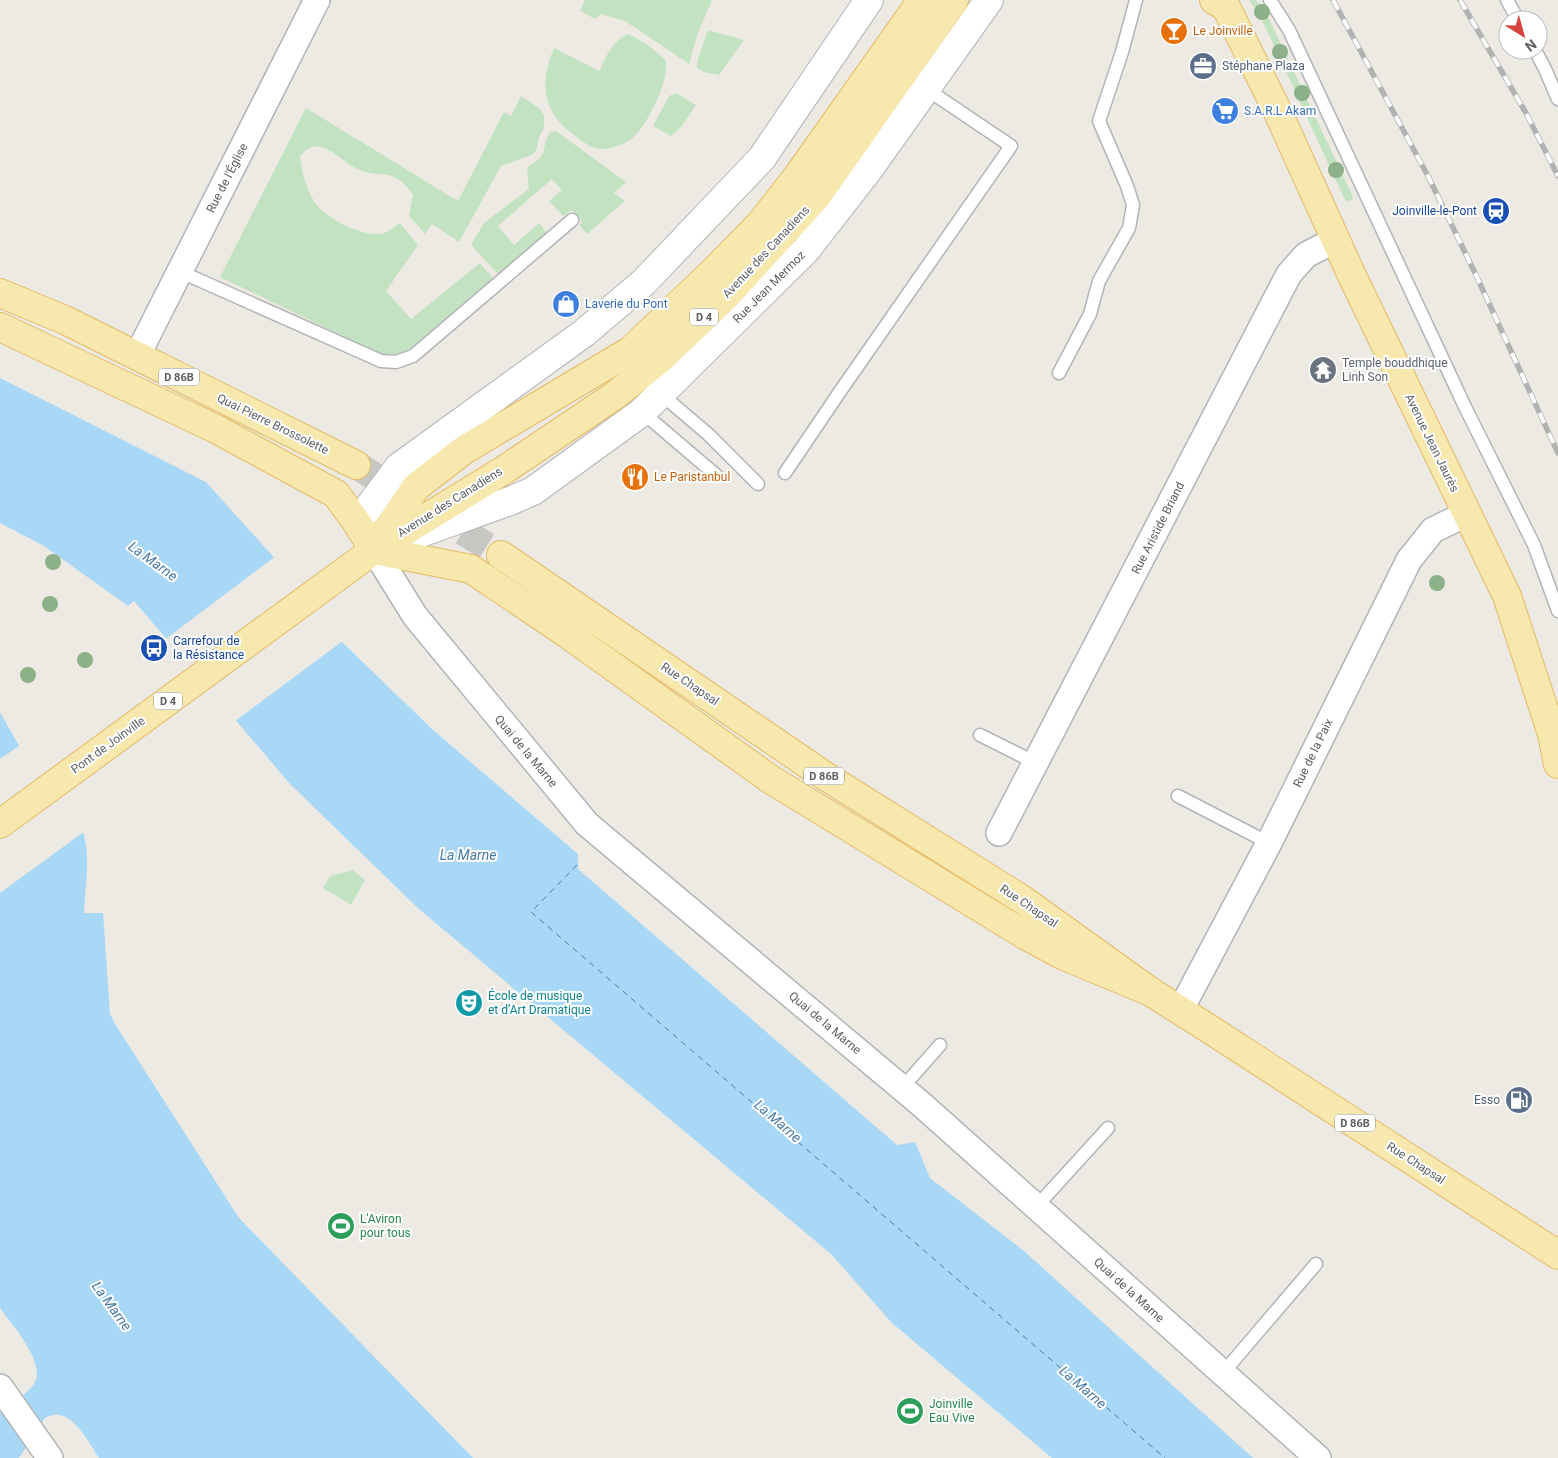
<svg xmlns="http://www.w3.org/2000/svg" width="1558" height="1458" viewBox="0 0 1558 1458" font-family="Roboto,sans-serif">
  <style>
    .green { fill: #c3e2c2 }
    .water { fill: #a9d8f7 }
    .pier { fill: #edeae3 }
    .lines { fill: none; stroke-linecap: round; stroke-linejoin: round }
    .ferry { stroke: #487aa6; stroke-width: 1; stroke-dasharray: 6 5; stroke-linecap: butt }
    .primary-tunnel { stroke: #c8c7c3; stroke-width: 28; stroke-dasharray: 28 14; stroke-linecap: butt }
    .lane-casing { stroke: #b1b4b7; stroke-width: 15 }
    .street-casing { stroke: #b1b4b7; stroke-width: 28 }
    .secondary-casing { stroke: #b2b6b9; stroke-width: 30 }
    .primary-casing { stroke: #e4bb65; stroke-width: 30 }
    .lane { stroke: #fff; stroke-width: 12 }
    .street { stroke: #fff; stroke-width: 25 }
    .secondary { stroke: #fff; stroke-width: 28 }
    .primary { stroke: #f7e8ae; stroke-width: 28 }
    .rail-casing { stroke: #b1b2b2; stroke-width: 5.5 }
    .rail { stroke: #fff; stroke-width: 4; stroke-dasharray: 11; stroke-linecap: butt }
    .tree { fill: #8cb088 }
    .labels { text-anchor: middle; stroke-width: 4; stroke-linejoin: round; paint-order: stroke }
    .shield { fill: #fff; stroke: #8c8f91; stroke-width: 1 }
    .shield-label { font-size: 11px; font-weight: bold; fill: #5b5f62 }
    .food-label { font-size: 12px; fill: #c56008; stroke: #fff; text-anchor: start }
    .service-label { font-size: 12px; fill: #4e5e75; stroke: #fff; text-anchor: start }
    .shop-label { font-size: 12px; fill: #366cbe; stroke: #fff; text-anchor: start }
    .street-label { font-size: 12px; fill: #5b5f62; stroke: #fff }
    .transit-label { font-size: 12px; fill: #164399; stroke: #fff; text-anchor: end }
    .worship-label { font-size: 12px; fill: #5b616d; stroke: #fff; text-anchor: start }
    .culture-label { font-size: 12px; fill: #0d838f; stroke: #fff; text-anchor: start }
    .leisure-label { font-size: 12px; fill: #27864d; stroke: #fff; text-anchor: start }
    .water-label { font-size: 14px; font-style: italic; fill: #487aa6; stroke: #fff }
  </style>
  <rect width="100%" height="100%" fill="#edeae3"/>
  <g class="green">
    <path d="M 585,0 L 712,0 L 698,33 L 689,64 L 625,21 L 601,14 L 595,19 L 580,11 Z"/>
    <path d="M 1249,0 L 1256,0 L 1269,19 L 1353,197 L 1352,200 L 1348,201 L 1345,200 L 1270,37 L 1261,19 Z"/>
    <path d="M 708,30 L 744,40 L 719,75 L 704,72 L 697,68 L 697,62 Z"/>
    <path d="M 627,34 C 641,39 656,50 666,61 C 667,79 661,92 653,108 C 644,126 634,143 613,147 C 607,149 601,150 595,148 C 589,147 583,141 578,138 C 543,114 538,86 554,48 L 599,71 C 607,56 611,43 627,34 Z"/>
    <path d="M 676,93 L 696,105 L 681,127 L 671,136 L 653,126 L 669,96 Z"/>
    <path d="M 521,96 L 540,109 L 544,116 L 544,128 L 539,137 L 536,151 L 532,155 L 501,166 L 459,242 L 432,224 L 425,234 L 409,216 L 413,195 C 392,164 381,181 356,168 C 339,160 317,131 300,157 C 302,173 306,188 314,201 C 325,218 359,235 379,234 C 387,234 394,227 400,223 L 418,245 L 386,291 L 411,319 L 480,263 L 493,278 L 406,352 C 395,355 387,355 376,352 L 220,277 L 306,108 L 458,201 L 504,112 L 511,116 Z"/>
    <path d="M 556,131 L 626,182 L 614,193 L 625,201 L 587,234 L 579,225 L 582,222 L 572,210 L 563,216 L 549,201 L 562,190 L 552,179 L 498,226 L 514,245 L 539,223 L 547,233 L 498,274 L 471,245 L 484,223 L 529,189 L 527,167 C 552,153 539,150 550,132 Z"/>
    <path d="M 353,870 L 365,880 L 351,905 L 323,888 L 330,876 Z"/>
  </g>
  <g class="water">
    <path d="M 0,378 L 206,482 L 271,554 L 341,641 L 432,729 L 578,854 L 578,869 L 897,1145 L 915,1142 L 930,1178 L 1024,1251 L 1253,1458 L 1052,1458 L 892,1323 L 831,1254 L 420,910 L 290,784 L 134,601 L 128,606 L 44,546 L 0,523 Z"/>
    <path d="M 0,712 L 18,744 L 83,832 C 91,859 85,886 84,913 L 103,913 L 110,1014 L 115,1024 L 239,1218 L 473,1458 L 99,1458 C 88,1442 70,1403 45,1418 L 19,1458 L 0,1458 L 0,1413 C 9,1406 30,1392 35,1382 C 45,1361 12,1325 0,1308 Z"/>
  </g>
  <g class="pier">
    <path d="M 276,556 L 344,640 L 234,722 L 160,635 L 167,638 Z"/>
    <path d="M 22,744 L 85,831 L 0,893 L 0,759 Z"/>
  </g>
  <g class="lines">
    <path class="ferry" d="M 577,865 L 531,912 L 1165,1458"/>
    <path class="primary-tunnel" d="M 356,465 L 501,555"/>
    <g class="lane-casing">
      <g id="lane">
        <path d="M 1270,0 L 1289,30 L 1466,409 L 1534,545 L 1558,611"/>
        <path d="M 1507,0 L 1518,20"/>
        <path d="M 1535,50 L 1545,69 L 1558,99"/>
        <path d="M 181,272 L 381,361 L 396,362 L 413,356 L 572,220"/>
        <path d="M 1059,373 L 1090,314 L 1099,281 L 1129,228 L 1133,205 L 1127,186 L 1099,121 L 1122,52 L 1136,0"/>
        <path d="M 661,394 L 709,435 L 758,484"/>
        <path d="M 642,412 L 716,475"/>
        <path d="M 785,473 L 841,390 L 1011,146 L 925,88"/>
        <path d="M 980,735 L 1036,763"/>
        <path d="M 1178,796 L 1269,843"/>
        <path d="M 902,1088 L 940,1045"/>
        <path d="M 1036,1207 L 1108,1128"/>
        <path d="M 1223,1373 L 1316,1264"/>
      </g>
    </g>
    <g class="street-casing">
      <g id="street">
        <path d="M 137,356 L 317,0"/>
        <path d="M 374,550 L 415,616 L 587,824 L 921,1104 L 1318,1458"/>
        <path d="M 999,833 L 1289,274 L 1306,255 L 1335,240"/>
        <path d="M 1180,1011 L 1269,843 L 1409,560 L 1433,530 L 1466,514"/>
        <path d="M 0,1387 L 50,1458"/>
      </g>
    </g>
    <g class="secondary-casing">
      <g id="secondary">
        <path d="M 357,523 L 399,467 L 584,333 L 644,282 L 762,158 L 869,0"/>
        <path d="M 401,540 L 510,501 L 533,491 L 642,412 L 806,250 L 869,169 L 989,0"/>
      </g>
    </g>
    <g class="primary-casing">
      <g id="primary">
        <path d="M 1214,0 L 1226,7 L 1276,108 L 1353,278 L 1507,596 L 1552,734 L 1558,764"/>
        <path d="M 0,293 L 65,320 L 356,465"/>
        <path d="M 0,327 L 216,429 L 336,494 L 357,523 L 374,550 L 471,569 L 569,635 L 770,779 L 1025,935 L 1062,955 L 1151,992"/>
        <path d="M 382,545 L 504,470 L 614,396 L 661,358 L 726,296 L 817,196 L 954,0"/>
        <path d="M 501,555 L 825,776 L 1023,900 L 1151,992 L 1211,1030 L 1558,1255"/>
        <path d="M 0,824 L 374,550 L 416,487 L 464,450 L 630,351 L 715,270 L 761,223 L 797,177 L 922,0"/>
      </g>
    </g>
    <use href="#lane" class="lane"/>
    <use href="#street" class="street"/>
    <use href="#secondary" class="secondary"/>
    <use href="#primary" class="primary"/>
    <g class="rail-casing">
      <g id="rail">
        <path d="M 1333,0 L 1428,176 L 1475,273 L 1558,453"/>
        <path d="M 1460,0 L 1526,113 L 1558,176"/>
      </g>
    </g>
    <use href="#rail" class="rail"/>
  </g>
  <g class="tree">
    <circle cx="1262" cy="12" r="8"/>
    <circle cx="1280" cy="52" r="8"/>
    <circle cx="1302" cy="93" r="8"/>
    <circle cx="1336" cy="170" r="8"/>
    <circle cx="53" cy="562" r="8"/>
    <circle cx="1437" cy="583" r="8"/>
    <circle cx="50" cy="604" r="8"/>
    <circle cx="85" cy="660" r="8"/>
    <circle cx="28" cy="675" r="8"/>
  </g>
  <defs>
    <g id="bar-disc" transform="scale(1.4375)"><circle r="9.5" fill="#e8710a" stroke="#fff"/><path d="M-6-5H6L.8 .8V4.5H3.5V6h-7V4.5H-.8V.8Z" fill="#fff"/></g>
    <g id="office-disc" transform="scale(1.4375)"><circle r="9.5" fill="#5c6f8a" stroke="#fff"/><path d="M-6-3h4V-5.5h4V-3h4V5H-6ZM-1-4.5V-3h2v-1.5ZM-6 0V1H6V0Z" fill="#fff"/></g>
    <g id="supermarket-disc" transform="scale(1.4375)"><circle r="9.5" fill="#3f7fe0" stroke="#fff"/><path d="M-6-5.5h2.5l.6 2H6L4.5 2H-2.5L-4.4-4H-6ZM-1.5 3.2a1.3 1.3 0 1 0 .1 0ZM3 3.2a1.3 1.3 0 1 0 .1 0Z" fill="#fff"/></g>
    <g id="station-disc" transform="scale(1.4375)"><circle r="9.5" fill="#1a4fb4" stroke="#fff"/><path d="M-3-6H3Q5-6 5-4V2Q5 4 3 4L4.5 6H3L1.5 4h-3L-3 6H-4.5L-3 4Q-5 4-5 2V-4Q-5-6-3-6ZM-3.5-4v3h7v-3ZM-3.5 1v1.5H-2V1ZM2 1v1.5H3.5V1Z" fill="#fff"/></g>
    <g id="shop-disc" transform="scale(1.4375)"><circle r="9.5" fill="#3f7fe0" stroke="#fff"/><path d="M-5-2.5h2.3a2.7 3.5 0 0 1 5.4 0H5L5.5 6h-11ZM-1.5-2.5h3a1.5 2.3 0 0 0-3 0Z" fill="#fff"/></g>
    <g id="temple-disc" transform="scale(1.4375)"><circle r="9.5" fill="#6b7280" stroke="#fff"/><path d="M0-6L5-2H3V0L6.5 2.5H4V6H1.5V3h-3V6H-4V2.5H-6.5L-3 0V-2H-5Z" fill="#fff"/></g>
    <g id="restaurant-disc" transform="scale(1.4375)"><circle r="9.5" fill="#e8710a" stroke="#fff"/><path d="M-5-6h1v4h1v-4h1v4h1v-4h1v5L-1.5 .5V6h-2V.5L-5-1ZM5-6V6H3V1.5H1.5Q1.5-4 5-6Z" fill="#fff"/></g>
    <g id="bus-disc" transform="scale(1.4375)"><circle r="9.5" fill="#1a4fb4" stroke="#fff"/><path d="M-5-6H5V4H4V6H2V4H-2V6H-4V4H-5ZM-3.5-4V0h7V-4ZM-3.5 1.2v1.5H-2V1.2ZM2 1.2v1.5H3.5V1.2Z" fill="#fff"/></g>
    <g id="theatre-disc" transform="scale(1.4375)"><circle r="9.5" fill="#0f9aa8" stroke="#fff"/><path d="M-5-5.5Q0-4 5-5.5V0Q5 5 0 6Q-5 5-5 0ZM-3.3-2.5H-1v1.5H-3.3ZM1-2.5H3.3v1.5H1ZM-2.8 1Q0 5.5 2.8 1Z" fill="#fff"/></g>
    <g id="fuel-disc" transform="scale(1.4375)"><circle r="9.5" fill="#5c6f8a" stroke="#fff"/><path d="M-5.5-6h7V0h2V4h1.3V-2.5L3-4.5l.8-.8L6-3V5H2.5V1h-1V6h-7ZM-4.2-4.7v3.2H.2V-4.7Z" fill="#fff"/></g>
    <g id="stadium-disc" transform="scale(1.4375)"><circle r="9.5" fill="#2e9e5b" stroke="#fff"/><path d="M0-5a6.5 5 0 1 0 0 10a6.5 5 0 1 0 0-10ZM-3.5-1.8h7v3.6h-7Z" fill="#fff"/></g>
  </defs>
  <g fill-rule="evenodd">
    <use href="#bar-disc" x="1174" y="31"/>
    <use href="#office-disc" x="1203" y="66"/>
    <use href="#supermarket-disc" x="1225" y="111"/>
    <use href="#station-disc" x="1496" y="211"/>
    <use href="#shop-disc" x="566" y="304"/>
    <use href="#temple-disc" x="1323" y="370"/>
    <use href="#restaurant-disc" x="635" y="477"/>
    <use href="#bus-disc" x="154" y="648"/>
    <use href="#theatre-disc" x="469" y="1003"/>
    <use href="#fuel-disc" x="1519" y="1100"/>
    <use href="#stadium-disc" x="341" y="1226"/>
    <use href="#stadium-disc" x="910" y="1411"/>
  </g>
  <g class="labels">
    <g class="shield">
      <rect x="690" y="308.5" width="28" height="17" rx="4"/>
      <rect x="159" y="368.5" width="40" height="17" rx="4"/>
      <rect x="154" y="692.5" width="28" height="17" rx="4"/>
      <rect x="804" y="767.5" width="40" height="17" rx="4"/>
      <rect x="1335" y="1114.5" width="40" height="17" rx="4"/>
    </g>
    <g class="shield-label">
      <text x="704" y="321">D 4</text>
      <text x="179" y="381">D 86B</text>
      <text x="168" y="705">D 4</text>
      <text x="824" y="780">D 86B</text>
      <text x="1355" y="1127">D 86B</text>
    </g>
    <g class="food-label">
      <text x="1193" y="35">Le Joinville</text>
      <text x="654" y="481">Le Paristanbul</text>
    </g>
    <g class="service-label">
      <text x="1222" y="70">Stéphane Plaza</text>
      <text x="1500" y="1104" text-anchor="end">Esso</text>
    </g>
    <g class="shop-label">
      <text x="1244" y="115">S.A.R.L Akam</text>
      <text x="585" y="308">Laverie du Pont</text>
    </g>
    <g class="street-label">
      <text transform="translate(227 178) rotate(-63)" y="4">Rue de l'Église</text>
      <text transform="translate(766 252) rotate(-47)" y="4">Avenue des Canadiens</text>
      <text transform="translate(769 287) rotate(-45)" y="4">Rue Jean Mermoz</text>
      <text transform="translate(273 424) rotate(26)" y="4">Quai Pierre Brossolette</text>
      <text transform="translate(1432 443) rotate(64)" y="4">Avenue Jean Jaurès</text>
      <text transform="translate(450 502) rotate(-32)" y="4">Avenue des Canadiens</text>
      <text transform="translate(1158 528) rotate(-63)" y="4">Rue Aristide Briand</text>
      <text transform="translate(690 684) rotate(34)" y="4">Rue Chapsal</text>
      <text transform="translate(108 745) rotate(-36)" y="4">Pont de Joinville</text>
      <text transform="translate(526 751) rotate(50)" y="4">Quai de la Marne</text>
      <text transform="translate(1313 753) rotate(-64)" y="4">Rue de la Paix</text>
      <text transform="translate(1029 906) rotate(34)" y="4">Rue Chapsal</text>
      <text transform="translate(825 1023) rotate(40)" y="4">Quai de la Marne</text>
      <text transform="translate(1416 1163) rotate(33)" y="4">Rue Chapsal</text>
      <text transform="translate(1129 1290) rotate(42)" y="4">Quai de la Marne</text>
    </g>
    <g class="transit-label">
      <text x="1477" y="215">Joinville-le-Pont</text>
      <text x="173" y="645" text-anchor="start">Carrefour de<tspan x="173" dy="14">la Résistance</tspan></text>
    </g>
    <g class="worship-label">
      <text x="1342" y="367">Temple bouddhique<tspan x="1342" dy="14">Linh Son</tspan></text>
    </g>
    <g class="culture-label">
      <text x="488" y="1000">École de musique<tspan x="488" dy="14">et d’Art Dramatique</tspan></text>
    </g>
    <g class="leisure-label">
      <text x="360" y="1223">L'Aviron<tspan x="360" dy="14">pour tous</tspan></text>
      <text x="929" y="1408">Joinville<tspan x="929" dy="14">Eau Vive</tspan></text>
    </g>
    <g class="water-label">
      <text transform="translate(153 561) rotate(36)" y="5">La Marne</text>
      <text x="468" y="860">La Marne</text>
      <text transform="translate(778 1121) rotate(41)" y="5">La Marne</text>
      <text transform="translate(112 1306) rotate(54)" y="5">La Marne</text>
      <text transform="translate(1083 1387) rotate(41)" y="5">La Marne</text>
    </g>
  </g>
  <g transform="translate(1523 35) rotate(143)"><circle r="24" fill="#ffffff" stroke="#bdbfc0"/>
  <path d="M0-4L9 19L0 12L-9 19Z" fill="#d8433d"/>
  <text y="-8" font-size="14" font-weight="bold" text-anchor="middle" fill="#5b5f62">N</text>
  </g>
</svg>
